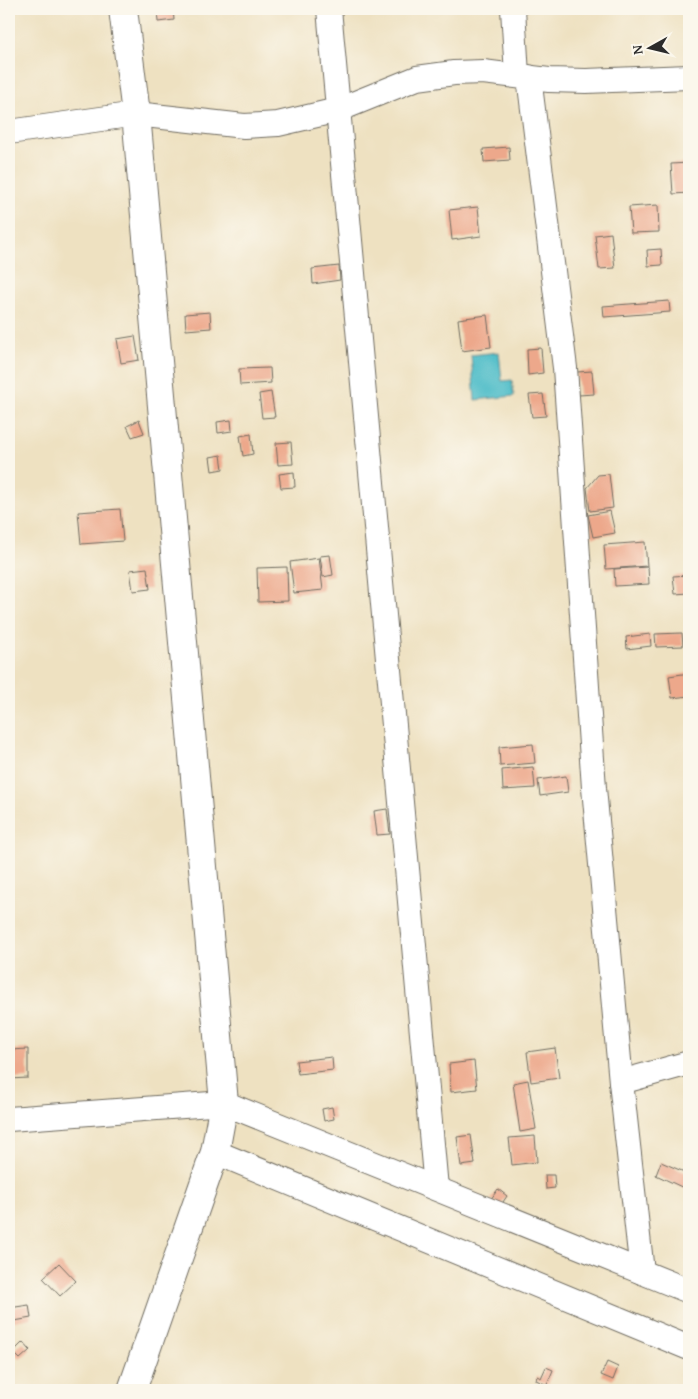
<svg xmlns="http://www.w3.org/2000/svg" width="698" height="1399" viewBox="0 0 698 1399" font-family="'Gentium Book Plus',serif">
  <style>
    .water { fill: #51bec9; stroke: #3e747a }
    .building { fill: #eda88b }
    .lines { fill: none; stroke-linecap: round; stroke-linejoin: round }
    .street-casing { stroke: #6f6b60; stroke-width: 26 }
    .secondary-casing { stroke: #6f6b60; stroke-width: 30 }
    .street { stroke: #fff; stroke-width: 24 }
    .secondary { stroke: #fff; stroke-width: 28 }
  </style>
  <rect width="100%" height="100%" fill="#fbf7ec"/>
  <filter id="ink" filterUnits="userSpaceOnUse"><feTurbulence type="fractalNoise" baseFrequency=".02" numOctaves="2"/><feDisplacementMap in="SourceGraphic" scale="10" xChannelSelector="R" yChannelSelector="G"/><feConvolveMatrix kernelMatrix="1 2 1 2 8 2 1 2 1" color-interpolation-filters="sRGB"/></filter>
  <filter id="wash" filterUnits="userSpaceOnUse"><feTurbulence type="fractalNoise" baseFrequency=".0096" numOctaves="4" result="noise"/><feDisplacementMap in="SourceGraphic" scale="20" xChannelSelector="R" yChannelSelector="G"/><feGaussianBlur stdDeviation="1.12" result="paint"/><feColorMatrix in="noise" values="0 0 0 0 0 0 0 0 0 0 0 0 0 0 0 0 0 1.4 0 .05"/><feComposite in="paint" operator="in"/></filter>
  <g filter="url(#wash)">
    <rect width="100%" height="100%" fill="#eee1c1"/>
    <path class="water" d="M 499,352 L 502,381 L 512,380 L 514,396 L 475,400 L 471,355 Z"/>
    <g id="blocks">
      <g class="building">
        <path d="M 157,9 L 173,9 L 174,20 L 158,22 Z"/>
        <path d="M 509,147 L 510,160 L 484,162 L 483,149 Z"/>
        <path d="M 689,163 L 689,193 L 673,194 L 671,164 Z"/>
        <path d="M 658,205 L 659,232 L 631,233 L 629,207 Z"/>
        <path d="M 478,207 L 481,236 L 452,240 L 449,210 Z"/>
        <path d="M 611,233 L 615,268 L 599,269 L 595,235 Z"/>
        <path d="M 661,249 L 662,265 L 648,266 L 647,250 Z"/>
        <path d="M 339,266 L 340,280 L 313,284 L 312,269 Z"/>
        <path d="M 669,301 L 670,312 L 604,317 L 603,306 Z"/>
        <path d="M 210,312 L 211,328 L 186,330 L 185,314 Z"/>
        <path d="M 487,315 L 491,347 L 462,351 L 458,319 Z"/>
        <path d="M 135,336 L 139,360 L 121,363 L 117,339 Z"/>
        <path d="M 541,348 L 543,373 L 528,375 L 527,349 Z"/>
        <path d="M 270,368 L 271,383 L 240,385 L 239,369 Z"/>
        <path d="M 592,371 L 594,394 L 579,395 L 577,372 Z"/>
        <path d="M 271,392 L 275,417 L 262,418 L 259,394 Z"/>
        <path d="M 543,394 L 546,416 L 532,417 L 529,395 Z"/>
        <path d="M 139,420 L 144,433 L 132,437 L 127,426 Z"/>
        <path d="M 231,420 L 232,431 L 218,433 L 217,422 Z"/>
        <path d="M 251,434 L 253,454 L 243,456 L 240,436 Z"/>
        <path d="M 291,442 L 293,464 L 278,465 L 276,443 Z"/>
        <path d="M 221,455 L 223,469 L 212,471 L 210,457 Z"/>
        <path d="M 294,472 L 295,487 L 281,488 L 279,474 Z"/>
        <path d="M 609,474 L 613,508 L 590,511 L 587,488 L 598,475 Z"/>
        <path d="M 120,509 L 123,541 L 81,544 L 78,512 Z"/>
        <path d="M 610,511 L 615,533 L 593,537 L 588,515 Z"/>
        <path d="M 645,542 L 647,566 L 606,569 L 604,545 Z"/>
        <path d="M 330,555 L 333,575 L 323,577 L 320,556 Z"/>
        <path d="M 319,558 L 323,590 L 294,593 L 290,562 Z"/>
        <path d="M 287,567 L 288,601 L 258,602 L 257,568 Z"/>
        <path d="M 648,567 L 649,584 L 615,586 L 614,569 Z"/>
        <path d="M 147,568 L 150,589 L 133,591 L 130,570 Z"/>
        <path d="M 689,575 L 689,593 L 675,594 L 673,576 Z"/>
        <path d="M 682,633 L 683,646 L 656,647 L 655,634 Z"/>
        <path d="M 650,634 L 651,646 L 627,649 L 626,637 Z"/>
        <path d="M 689,673 L 689,696 L 672,698 L 669,676 Z"/>
        <path d="M 533,744 L 535,763 L 500,766 L 499,747 Z"/>
        <path d="M 533,767 L 535,788 L 503,790 L 502,770 Z"/>
        <path d="M 566,776 L 568,792 L 540,796 L 538,780 Z"/>
        <path d="M 387,809 L 390,834 L 377,835 L 374,811 Z"/>
        <path d="M 555,1048 L 559,1078 L 531,1082 L 527,1052 Z"/>
        <path d="M 28,1049 L 28,1078 L 9,1079 L 9,1050 Z"/>
        <path d="M 332,1057 L 333,1070 L 298,1074 L 296,1061 Z"/>
        <path d="M 474,1061 L 477,1089 L 451,1092 L 449,1064 Z"/>
        <path d="M 528,1080 L 536,1129 L 520,1132 L 513,1083 Z"/>
        <path d="M 332,1107 L 334,1119 L 324,1121 L 322,1109 Z"/>
        <path d="M 471,1135 L 475,1164 L 461,1166 L 457,1137 Z"/>
        <path d="M 535,1136 L 537,1162 L 512,1165 L 509,1138 Z"/>
        <path d="M 661,1162 L 689,1174 L 686,1189 L 656,1175 Z"/>
        <path d="M 545,1175 L 554,1175 L 555,1188 L 546,1189 Z"/>
        <path d="M 498,1189 L 507,1196 L 501,1205 L 491,1199 Z"/>
        <path d="M 59,1263 L 76,1281 L 60,1296 L 43,1278 Z"/>
        <path d="M 29,1305 L 31,1318 L 9,1322 L 9,1308 Z"/>
        <path d="M 23,1342 L 30,1350 L 20,1359 L 13,1352 Z"/>
        <path d="M 607,1362 L 618,1367 L 613,1380 L 601,1375 Z"/>
        <path d="M 546,1367 L 553,1370 L 547,1385 L 536,1380 L 537,1376 L 541,1378 Z"/>
      </g>
    </g>
  </g>
  <g filter="url(#ink)">
    <use href="#blocks" fill-opacity="0" stroke="#6f6b60" stroke-width="1"/>
    <g class="lines">
      <g class="street-casing">
        <g id="street">
          <path d="M 329,9 L 436,1188"/>
          <path d="M 513,9 L 517,75"/>
          <path d="M 529,77 L 565,368 L 594,788 L 621,1082 L 642,1272"/>
          <path d="M 9,132 L 136,114 L 244,126 L 278,124 L 338,110 L 417,78 L 454,73 L 483,72 L 549,80 L 586,81 L 689,77"/>
          <path d="M 621,1082 L 689,1063"/>
          <path d="M 9,1119 L 224,1103 L 689,1291"/>
          <path d="M 215,1152 L 689,1348"/>
        </g>
      </g>
      <g class="secondary-casing">
        <path id="secondary" d="M 123,9 L 136,114 L 224,1103 L 215,1152 L 132,1390"/>
      </g>
      <use href="#street" class="street"/>
      <use href="#secondary" class="secondary"/>
    </g>
  </g>
  <rect width="698" height="1399" fill="none" stroke="#fbf7ec" stroke-width="30"/>
  <g transform="translate(650 48) rotate(262)" stroke="#fbf7ec" stroke-width="4" paint-order="stroke">
  <path d="M0-4L9 19L0 12L-9 19Z" fill="#2b2b2b"/>
  <text y="-8" font-size="14" font-weight="bold" text-anchor="middle" fill="#2b2b2b">N</text>
  </g>
</svg>
